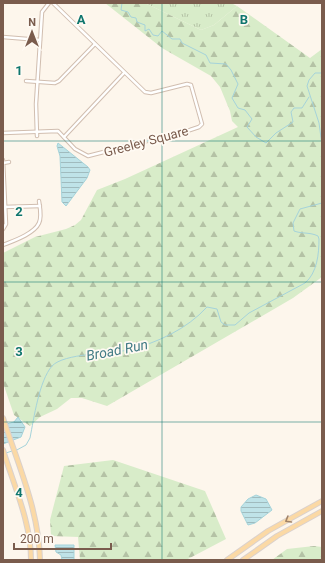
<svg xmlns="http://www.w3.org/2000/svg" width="325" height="563" viewBox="0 0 325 563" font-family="Roboto,sans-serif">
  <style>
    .grass { fill: url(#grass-tufts) }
    .forest { fill: url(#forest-firs) }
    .water { fill: url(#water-rules); stroke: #a5d3da }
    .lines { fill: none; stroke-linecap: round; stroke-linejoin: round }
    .stream { stroke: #a5d3da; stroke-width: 1 }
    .minor-casing { stroke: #d1beb0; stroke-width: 4.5 }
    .primary-casing { stroke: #dad1cd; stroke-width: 6 }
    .minor { stroke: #fff; stroke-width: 2.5 }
    .primary { stroke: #fbd9a5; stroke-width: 4 }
    .oneway { stroke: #a18267 }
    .grid { fill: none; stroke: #0f766e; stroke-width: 1; stroke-opacity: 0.55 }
    .labels { text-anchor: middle; stroke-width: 3.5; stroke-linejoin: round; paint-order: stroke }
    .street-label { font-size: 13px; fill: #7a5c4d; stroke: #fffaf3 }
    .water-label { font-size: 14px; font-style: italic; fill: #437c86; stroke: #fffaf3 }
    .grid-label { font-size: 13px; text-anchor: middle; font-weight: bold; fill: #0f766e; stroke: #fffaf3; stroke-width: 3.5; stroke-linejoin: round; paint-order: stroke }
  </style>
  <defs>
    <pattern id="grass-tufts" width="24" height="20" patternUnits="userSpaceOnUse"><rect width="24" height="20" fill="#d8ecc9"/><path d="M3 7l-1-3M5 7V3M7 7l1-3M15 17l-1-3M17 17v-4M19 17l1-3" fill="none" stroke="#b4c2a5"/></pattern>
    <pattern id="forest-firs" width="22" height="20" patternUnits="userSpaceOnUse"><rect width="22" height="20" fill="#d8ecc9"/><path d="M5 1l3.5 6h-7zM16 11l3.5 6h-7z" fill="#b4c2a5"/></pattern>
    <pattern id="water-rules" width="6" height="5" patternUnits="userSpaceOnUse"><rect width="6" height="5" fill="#bfe3e8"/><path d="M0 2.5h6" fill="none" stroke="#a0bbbe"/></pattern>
  </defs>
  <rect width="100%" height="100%" fill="#fdf6ec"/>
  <path class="grass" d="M 145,3 L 231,3 L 237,6 L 214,25 L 201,30 Z"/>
  <g class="forest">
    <path d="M 105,3 L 145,3 L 201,30 L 214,25 L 237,6 L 310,58 L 322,49 L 322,277 L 293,298 L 107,406 L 82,398 L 71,398 L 57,409 L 40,417 L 30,426 L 14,415 L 3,383 L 3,253 L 35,237 L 66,229 L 75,225 L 81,220 L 97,190 L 125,179 L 238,127 L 232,121 L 230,111 L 220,87 L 211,76 L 162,48 Z"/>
    <path d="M 113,460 L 205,491 L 226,539 L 186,560 L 80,560 L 78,537 L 51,536 L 50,520 L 64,466 Z"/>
    <path d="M 314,546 L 322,547 L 322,560 L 272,560 L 287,549 Z"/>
  </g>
  <g class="water">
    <path d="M 58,143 L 88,167 L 90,170 L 87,178 L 66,206 L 62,202 L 60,156 L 57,146 Z"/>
    <path d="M 18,417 L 25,427 L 21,437 L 3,444 L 3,425 L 14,422 Z"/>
    <path d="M 256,495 L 266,499 L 272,510 L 255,523 L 248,525 L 241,511 L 241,507 L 248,499 Z"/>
    <path d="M 55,545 L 74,545 L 74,560 L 62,560 L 61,555 L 56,552 Z"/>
  </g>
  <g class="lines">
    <g class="stream">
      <path d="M 122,3 L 121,10 L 128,12 L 131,17 L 136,18 L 137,22 L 145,25 L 145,31 L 149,29 L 153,35 L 158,36 L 162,31 L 172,39 L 180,39 L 182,43 L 206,55 L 210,63 L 226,64 L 231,70 L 238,84 L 232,98 L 238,108 L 245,110 L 252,119 L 247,127 L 256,137 L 266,143 L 276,133 L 293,122 L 291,112 L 294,108 L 302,108 L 309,97"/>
      <path d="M 322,73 L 315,73 L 309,80 L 307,86 L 319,123 L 322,145"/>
      <path d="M 15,451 L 26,445 L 30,438 C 34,418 39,381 52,366 C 64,353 110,354 128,350 C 157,343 187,329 207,307 L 217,309 L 221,322 L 225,325 L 235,325 L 249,313 L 305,283 C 317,273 319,254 319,239 L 318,236 C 310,232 302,234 294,231 L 293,223 L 300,209 L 322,203"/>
      <path d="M 6,453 L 12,451"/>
    </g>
    <g class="minor-casing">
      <g id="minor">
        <path d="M 3,37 L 40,40"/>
        <path d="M 26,81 L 55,83 L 59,81 L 95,44"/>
        <path d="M 3,133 L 58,131 L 75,149 L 88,156 L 190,130 L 199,127 L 202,124 L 191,85 L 187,84 L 151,93 L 145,92 L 53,3"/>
        <path d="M 37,136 L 36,104 L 42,12 L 49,3"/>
        <path d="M 64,137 L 124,73"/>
        <path d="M 3,160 L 6,224 L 3,229"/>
        <path d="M 3,163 L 9,162"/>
        <path d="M 3,207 L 40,206"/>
        <path d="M 3,245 C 13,241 34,234 39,223 C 42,217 40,208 39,201"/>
      </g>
    </g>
    <g class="primary-casing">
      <g id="primary">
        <path d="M 3,418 C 18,464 39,511 40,560"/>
        <path d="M 3,450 C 14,486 31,522 31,560"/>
        <path d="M 227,560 L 268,531 L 322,501"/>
        <path d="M 243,560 L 277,536 L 322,511"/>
      </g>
    </g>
    <use href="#minor" class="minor"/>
    <use href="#primary" class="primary"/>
  </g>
  <defs><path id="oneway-chevron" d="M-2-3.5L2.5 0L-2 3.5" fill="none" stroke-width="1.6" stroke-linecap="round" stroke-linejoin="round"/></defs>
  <use class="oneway" href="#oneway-chevron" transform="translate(288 520) rotate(149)"/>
  <path class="grid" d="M 162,3 L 162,560M 3,141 L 322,141M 3,282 L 322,282M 3,422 L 322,422"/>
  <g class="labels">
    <g class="street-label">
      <text transform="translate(146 141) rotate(-15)" y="5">Greeley Square</text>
    </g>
    <g class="water-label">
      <text transform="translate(117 350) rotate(-11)" y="5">Broad Run</text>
    </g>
  </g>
  <g class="grid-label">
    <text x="81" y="24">A</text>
    <text x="244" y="24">B</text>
    <text x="19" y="75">1</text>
    <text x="19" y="216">2</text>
    <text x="19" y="356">3</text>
    <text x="19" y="497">4</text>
  </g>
  <rect width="325" height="563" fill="none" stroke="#7a5c4d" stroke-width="8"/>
  <g transform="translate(32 32)" stroke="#fffaf3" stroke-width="3" paint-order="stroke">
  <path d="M0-3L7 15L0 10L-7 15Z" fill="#7a5c4d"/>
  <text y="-6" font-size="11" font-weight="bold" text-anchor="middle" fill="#7a5c4d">N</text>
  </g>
  <path d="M14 543v6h97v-6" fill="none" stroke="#7a5c4d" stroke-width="2"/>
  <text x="20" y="543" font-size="12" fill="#7a5c4d" stroke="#fffaf3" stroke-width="3" paint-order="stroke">200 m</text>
</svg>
